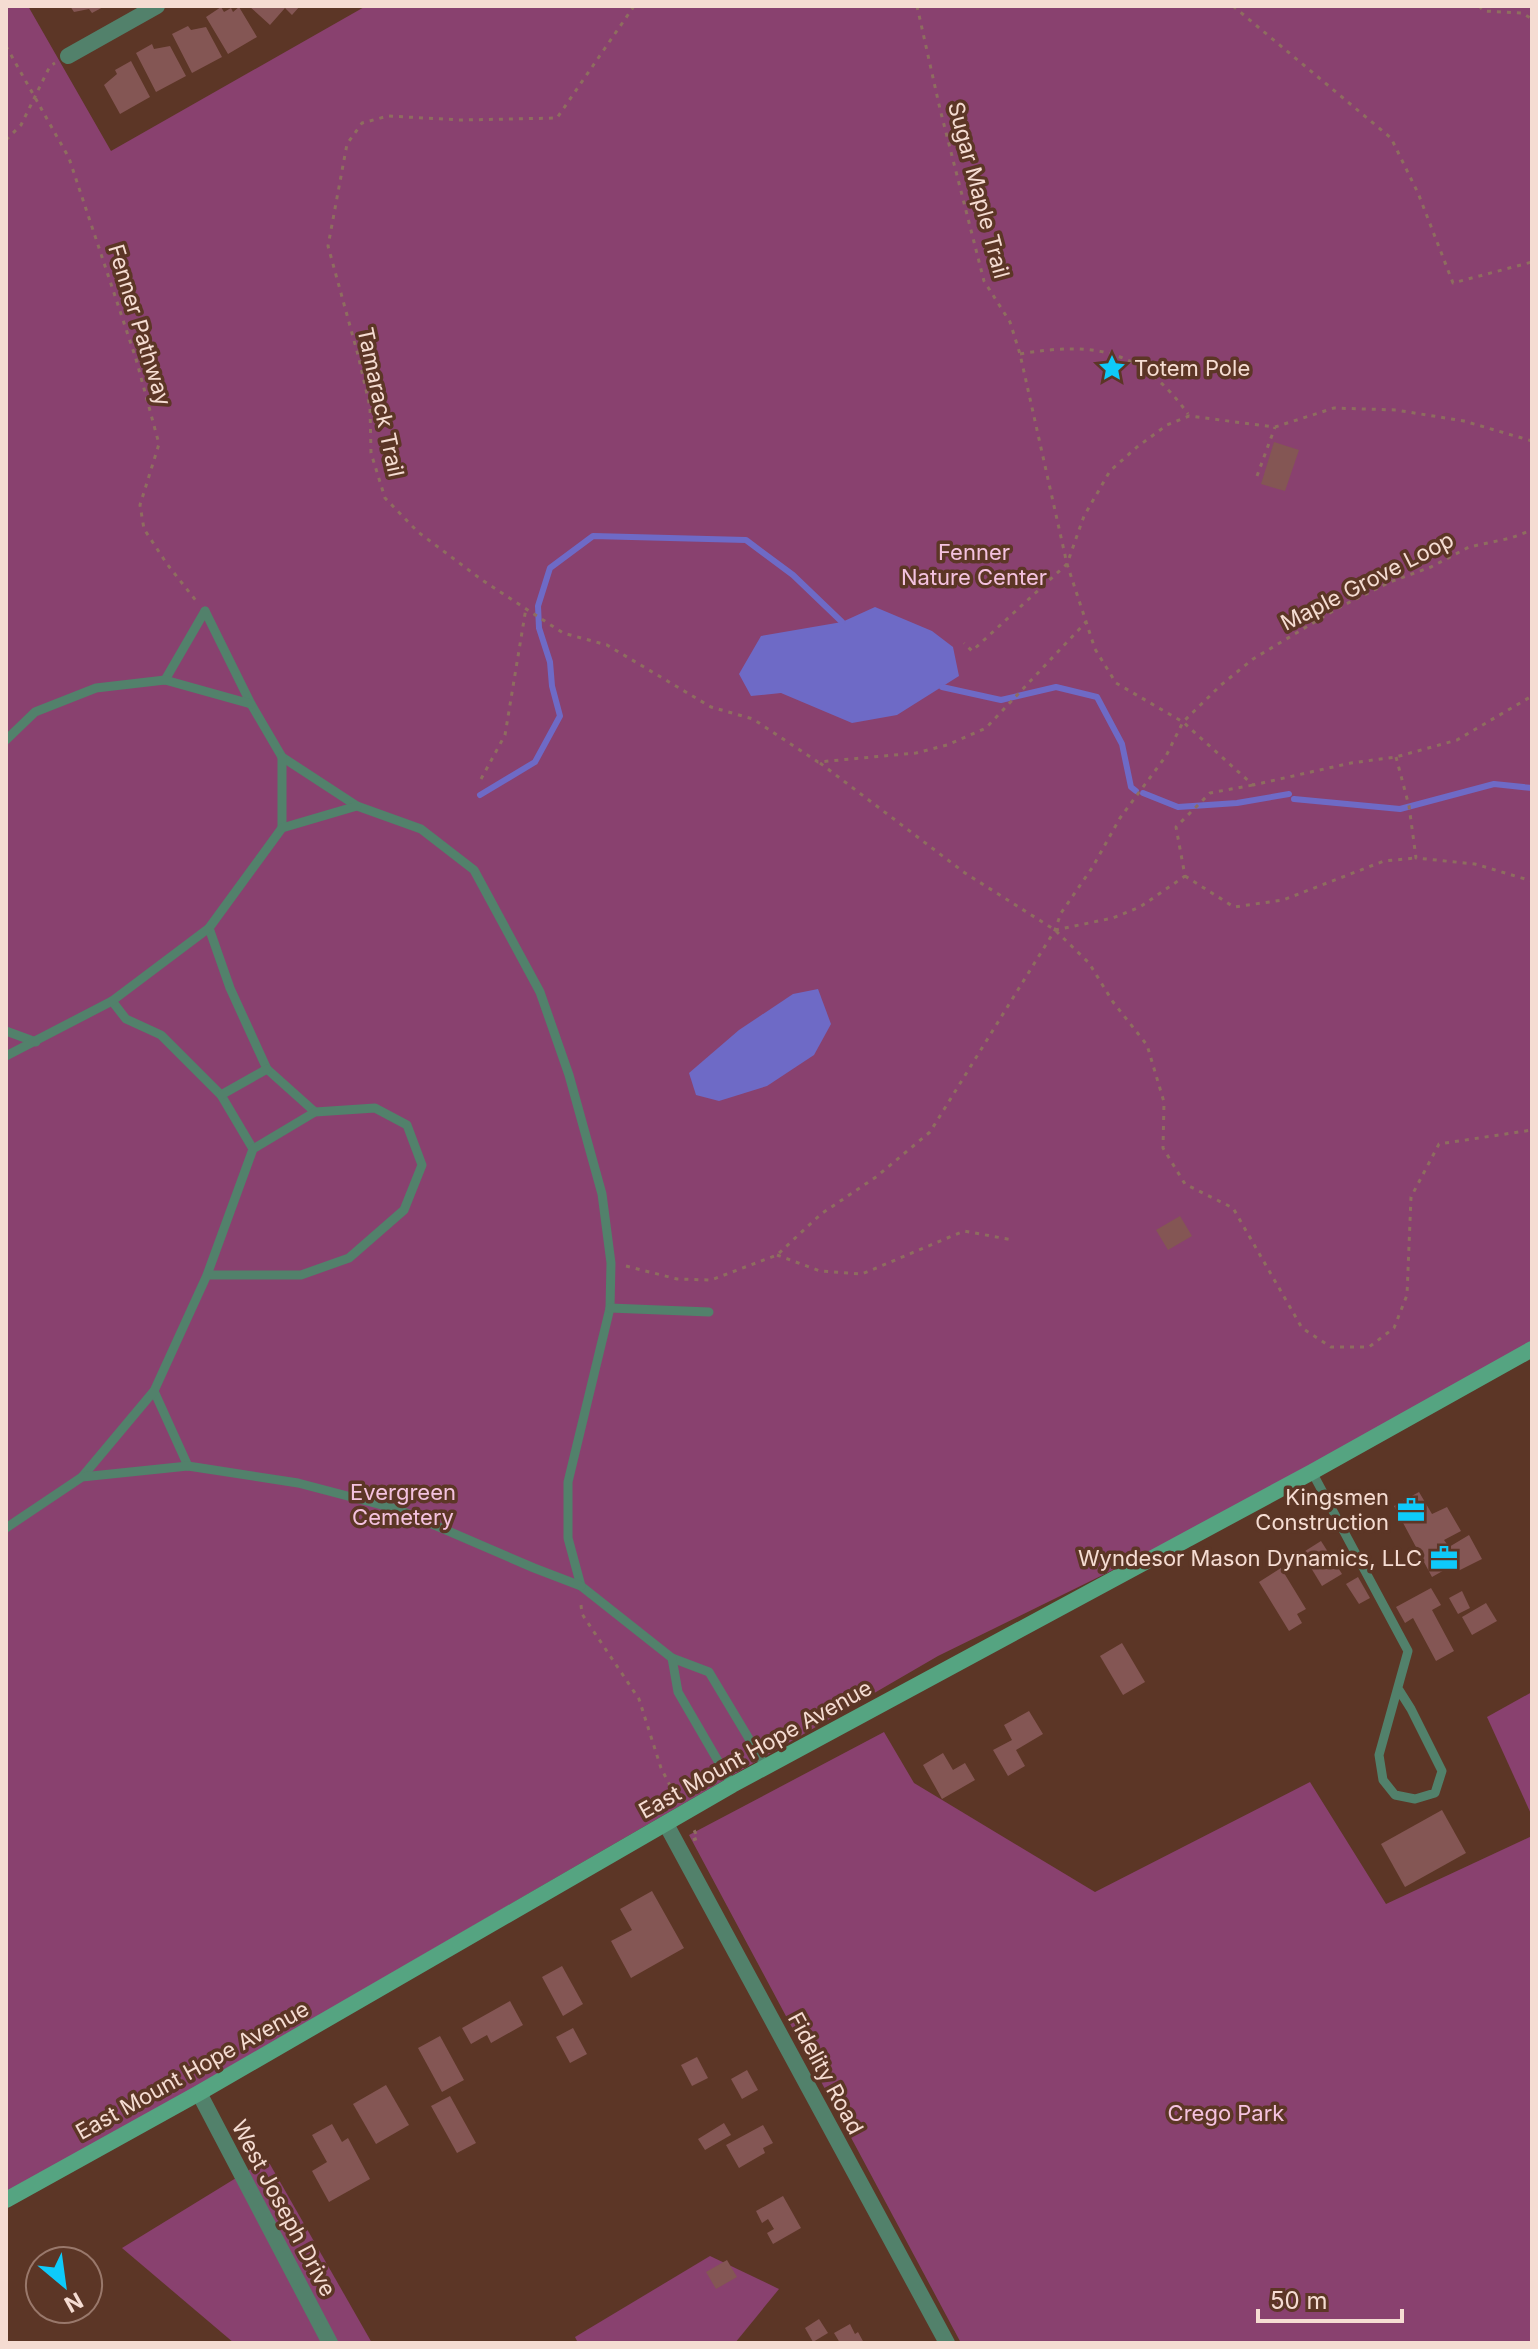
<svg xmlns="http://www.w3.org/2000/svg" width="1538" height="2349" viewBox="0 0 1538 2349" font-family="Inter,sans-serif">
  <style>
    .green { fill: #89416f }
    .water { fill: #6e6ac6 }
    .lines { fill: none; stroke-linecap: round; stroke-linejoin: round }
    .stream { stroke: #6e6ac6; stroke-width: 6 }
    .building { fill: #845654 }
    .path { stroke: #8e6d5f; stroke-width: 3; stroke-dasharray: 4 6; stroke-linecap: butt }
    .lane { stroke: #52816b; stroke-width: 9 }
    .street { stroke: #52816b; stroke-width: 16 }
    .secondary { stroke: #55a481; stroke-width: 16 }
    .labels { text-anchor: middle; stroke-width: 7; stroke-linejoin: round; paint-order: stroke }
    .street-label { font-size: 22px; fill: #f5dcd2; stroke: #5c3626 }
    .poi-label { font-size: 22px; fill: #f5dcd2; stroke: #5c3626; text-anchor: end }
    .park-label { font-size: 22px; fill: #f4c2df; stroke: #5c3626 }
  </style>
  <rect width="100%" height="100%" fill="#5c3626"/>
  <g class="green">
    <path d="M 6,6 L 28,6 L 111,151 L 366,6 L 1532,6 L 1532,1348 L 1312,1472 L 938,1656 L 6,2197 Z"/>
    <path d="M 1532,1692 L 1532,1816 L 1487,1717 Z"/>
    <path d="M 884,1732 L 914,1783 L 1095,1892 L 1310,1782 L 1386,1904 L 1532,1836 L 1532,2343 L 961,2343 L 689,1835 Z"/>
    <path d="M 267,2159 L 372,2343 L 234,2343 L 122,2248 Z"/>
    <path d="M 710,2256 L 779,2289 L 735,2343 L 578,2343 L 575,2337 Z"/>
  </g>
  <g class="water">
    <path d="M 875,607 L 932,631 L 953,647 L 959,676 L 897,715 L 852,723 L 781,693 L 751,696 L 739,674 L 761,636 L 842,622 Z"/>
    <path d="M 818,989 L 831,1024 L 814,1055 L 767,1086 L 719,1101 L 696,1095 L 689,1073 L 739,1030 L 793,994 Z"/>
  </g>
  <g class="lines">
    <g class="stream">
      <path d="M 942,687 L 1001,700 L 1056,687 L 1097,697 L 1122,744 L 1131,787 L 1136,791"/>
      <path d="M 1143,793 L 1178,807 L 1237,803 L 1289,794"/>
      <path d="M 480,795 L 535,762 L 560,716 L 552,686 L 550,662 L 539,628 L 538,606 L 550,568 L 593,536 L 746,540 L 793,575 L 842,622"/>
      <path d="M 1294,799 L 1400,809 L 1494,784 L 1532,788"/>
    </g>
  </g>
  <g class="building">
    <path d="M 70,6 L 105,6 L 92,13 L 89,9 L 74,12 Z"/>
    <path d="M 249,6 L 300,6 L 292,15 L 285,8 L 270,25 Z"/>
    <path d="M 221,7 L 224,12 L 231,8 L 233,12 L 239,7 L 257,37 L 228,54 L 206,17 Z"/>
    <path d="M 188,26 L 191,30 L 206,27 L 222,57 L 192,73 L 172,34 Z"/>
    <path d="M 152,44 L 154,49 L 170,46 L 186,76 L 156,92 L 136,53 Z"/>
    <path d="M 131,61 L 150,97 L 120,114 L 104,85 L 117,74 L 115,70 Z"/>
    <path d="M 1274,442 L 1299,450 L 1285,491 L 1261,484 Z"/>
    <path d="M 1180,1216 L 1192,1236 L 1168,1250 L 1156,1230 Z"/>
    <path d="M 1419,1492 L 1432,1514 L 1447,1507 L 1461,1531 L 1444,1540 L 1449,1547 L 1469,1535 L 1482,1559 L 1458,1571 L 1455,1564 L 1432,1577 L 1394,1506 Z"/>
    <path d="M 1321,1541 L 1342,1574 L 1322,1586 L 1302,1553 Z"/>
    <path d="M 1281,1568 L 1306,1609 L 1297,1614 L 1302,1623 L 1289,1631 L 1259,1582 Z"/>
    <path d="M 1358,1577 L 1370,1598 L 1359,1604 L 1346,1584 Z"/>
    <path d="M 1431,1588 L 1441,1605 L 1432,1610 L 1454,1651 L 1436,1661 L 1413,1618 L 1405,1623 L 1396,1607 Z"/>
    <path d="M 1462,1591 L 1470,1608 L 1458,1614 L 1449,1598 Z"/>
    <path d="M 1486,1603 L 1497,1621 L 1472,1635 L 1462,1617 Z"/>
    <path d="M 1122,1643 L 1145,1682 L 1123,1695 L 1100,1656 Z"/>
    <path d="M 1029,1711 L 1043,1734 L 1016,1750 L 1025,1766 L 1008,1776 L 993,1750 L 1012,1740 L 1004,1725 Z"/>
    <path d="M 943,1753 L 953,1770 L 965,1763 L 975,1780 L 942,1799 L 923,1765 Z"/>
    <path d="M 1442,1810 L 1466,1853 L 1405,1887 L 1381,1844 Z"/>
    <path d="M 652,1891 L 684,1948 L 631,1978 L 611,1941 L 632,1930 L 620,1909 Z"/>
    <path d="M 562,1966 L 583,2004 L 563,2016 L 542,1977 Z"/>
    <path d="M 510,2001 L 523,2025 L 491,2043 L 487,2035 L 471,2044 L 462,2028 Z"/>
    <path d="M 573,2028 L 587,2054 L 570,2063 L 556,2037 Z"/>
    <path d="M 440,2036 L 464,2080 L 442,2092 L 418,2048 Z"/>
    <path d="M 697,2057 L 708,2078 L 692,2086 L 681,2065 Z"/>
    <path d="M 747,2070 L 758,2090 L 742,2099 L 731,2079 Z"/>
    <path d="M 386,2085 L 409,2125 L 376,2144 L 353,2104 Z"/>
    <path d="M 450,2096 L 476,2143 L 457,2153 L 431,2106 Z"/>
    <path d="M 724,2123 L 731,2135 L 705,2150 L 698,2139 Z"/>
    <path d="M 332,2124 L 342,2142 L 348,2138 L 370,2179 L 329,2202 L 312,2171 L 327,2162 L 312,2135 Z"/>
    <path d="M 763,2125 L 773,2143 L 763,2148 L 765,2153 L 739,2168 L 726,2145 Z"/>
    <path d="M 783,2196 L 801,2228 L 773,2244 L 767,2233 L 774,2229 L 768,2219 L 762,2223 L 756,2211 Z"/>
    <path d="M 727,2260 L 737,2277 L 716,2289 L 706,2272 Z"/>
    <path d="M 819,2319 L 828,2333 L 813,2342 L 805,2328 Z"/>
    <path d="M 850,2324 L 855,2334 L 858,2332 L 864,2343 L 840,2343 L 834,2333 Z"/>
  </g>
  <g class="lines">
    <g class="path">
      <path d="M 634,6 L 557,118 L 461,120 L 388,116 L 362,123 L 347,144 L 328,246 L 358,355 L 370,407 L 371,453 L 385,498 L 418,532 L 482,580 L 563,633 L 607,645 L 711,707 L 753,719 L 818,762 L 916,753 L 947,745 L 986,728 L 1086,622"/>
      <path d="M 917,6 L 940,109 L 984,281 L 1010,322 L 1020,354 L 1067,564 L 972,651 L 964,643"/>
      <path d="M 1233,6 L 1391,138 L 1418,193 L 1453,283 L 1532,262"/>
      <path d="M 1479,6 L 1484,11 L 1522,13 L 1532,19"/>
      <path d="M 6,46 L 69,158 L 136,359 L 159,444 L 140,505 L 144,529 L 167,564 L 197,602"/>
      <path d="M 6,140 L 21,125 L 50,66 L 55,63"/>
      <path d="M 1020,354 C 1095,341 1142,350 1188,414"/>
      <path d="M 1532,441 L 1464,421 L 1396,410 L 1334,408 L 1275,427 L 1189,416 L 1167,425 L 1137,447 L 1110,471 L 1084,516 L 1067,564 L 1095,649 L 1116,683 L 1183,722 L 1253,785 L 1351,763 L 1396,757 L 1457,740 L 1532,696"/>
      <path d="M 1257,476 L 1275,427"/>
      <path d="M 1396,757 L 1409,806 L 1416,858 L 1475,864 L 1532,881"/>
      <path d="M 820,763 L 965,873 L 1055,930 L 1089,963 L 1113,1002 L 1147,1045 L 1164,1102 L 1163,1148 L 1185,1184 L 1233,1208 L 1302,1328 L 1331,1347 L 1369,1347 L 1394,1328 L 1407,1295 L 1411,1197 L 1439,1144 L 1532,1130"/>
      <path d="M 481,779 L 505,735 L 526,608"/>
      <path d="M 1185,876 L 1234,907 L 1283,900 L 1384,861 L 1416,858"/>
      <path d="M 1055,930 L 1113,918 L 1140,907 L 1185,876 L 1176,827 L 1210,793 L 1253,785"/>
      <path d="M 777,1255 L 820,1271 L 862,1274 L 964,1231 L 1013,1240"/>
      <path d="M 626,1266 L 677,1279 L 711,1280 L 777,1255 L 821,1214 L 876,1177 L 930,1132 L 1055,930 L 1061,913 L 1092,868 L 1120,818 L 1166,756 L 1183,722 L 1221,685 L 1253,659 L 1338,608 L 1390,582 L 1431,567 L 1469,547 L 1511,538 L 1532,530"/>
      <path d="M 581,1605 L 582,1614 L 639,1699 L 661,1768 L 676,1797"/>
      <path d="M 693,1840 L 698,1838 L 693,1828"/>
    </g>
    <g class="lane">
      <path d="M 205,611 L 251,704 L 282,757 L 357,806 L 421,829 L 474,870 L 540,992 L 569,1075 L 602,1194 L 611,1263 L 610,1308 L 568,1482 L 568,1538 L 581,1586 L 672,1658 L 709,1672 L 766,1767"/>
      <path d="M 165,680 L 205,611"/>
      <path d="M 6,740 L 35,712 L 96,688 L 165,680 L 251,704"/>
      <path d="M 282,828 L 282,757"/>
      <path d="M 209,928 L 230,988 L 267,1069 L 315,1112"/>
      <path d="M 112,1001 L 126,1019 L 161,1035 L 221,1095 L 253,1149"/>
      <path d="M 6,1031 L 36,1042"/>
      <path d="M 6,1056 L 112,1001 L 209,928 L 282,828 L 357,806"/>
      <path d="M 221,1095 L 267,1069"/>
      <path d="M 610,1308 L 709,1312"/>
      <path d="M 154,1391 L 188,1466"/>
      <path d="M 1312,1472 L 1408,1651 L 1379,1755 L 1383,1780 L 1395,1795 L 1415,1799 L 1435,1793 L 1442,1771 L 1411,1709 L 1399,1690"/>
      <path d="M 82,1477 L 154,1391 L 207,1275 L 301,1275 L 349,1258 L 404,1210 L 422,1165 L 407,1125 L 375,1108 L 315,1112 L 253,1149 L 207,1275"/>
      <path d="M 6,1528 L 82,1477 L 188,1466 L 298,1483 L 397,1509 L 534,1568 L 581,1586"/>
      <path d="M 672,1658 L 678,1692 L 732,1785"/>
    </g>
    <g class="street">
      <path d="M 68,56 L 157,6"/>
      <path d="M 666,1824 L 947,2343"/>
      <path d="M 199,2093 L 330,2343"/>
    </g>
    <path class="secondary" d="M 6,2200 L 199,2093 L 732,1785 L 1312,1472 L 1532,1349"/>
  </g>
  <defs>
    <g id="sight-bare" transform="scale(2.16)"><path d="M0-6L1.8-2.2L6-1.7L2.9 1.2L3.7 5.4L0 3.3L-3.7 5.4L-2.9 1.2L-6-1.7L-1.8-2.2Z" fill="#0ecafa" stroke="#5c3626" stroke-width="2.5" paint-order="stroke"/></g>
    <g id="office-bare" transform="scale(2.16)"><path d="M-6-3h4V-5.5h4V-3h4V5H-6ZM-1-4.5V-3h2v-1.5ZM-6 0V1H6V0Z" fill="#0ecafa" stroke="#5c3626" stroke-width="2.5" paint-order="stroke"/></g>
  </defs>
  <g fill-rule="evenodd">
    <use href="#sight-bare" x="1112" y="368"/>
    <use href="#office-bare" x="1411" y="1510"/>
    <use href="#office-bare" x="1444" y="1558"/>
  </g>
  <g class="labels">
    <g class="street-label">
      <text transform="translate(979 190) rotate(75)" y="8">Sugar Maple Trail</text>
      <text transform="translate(140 325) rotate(73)" y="8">Fenner Pathway</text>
      <text transform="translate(381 402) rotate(78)" y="8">Tamarack Trail</text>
      <text transform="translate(1367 581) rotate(-27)" y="8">Maple Grove Loop</text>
      <text transform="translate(755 1749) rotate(-29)" y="8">East Mount Hope Avenue</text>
      <text transform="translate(192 2070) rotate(-29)" y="8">East Mount Hope Avenue</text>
      <text transform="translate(826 2073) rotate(62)" y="8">Fidelity Road</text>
      <text transform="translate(284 2208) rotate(62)" y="8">West Joseph Drive</text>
    </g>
    <g class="poi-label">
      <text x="1134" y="376" text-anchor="start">Totem Pole</text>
      <text x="1389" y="1505">Kingsmen<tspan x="1389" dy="25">Construction</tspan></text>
      <text x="1422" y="1566">Wyndesor Mason Dynamics, LLC</text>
    </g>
    <g class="park-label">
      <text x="974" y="560">Fenner<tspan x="974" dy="25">Nature Center</tspan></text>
      <text x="403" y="1500">Evergreen<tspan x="403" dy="25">Cemetery</tspan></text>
      <text x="1226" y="2121">Crego Park</text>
    </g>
  </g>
  <rect width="1538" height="2349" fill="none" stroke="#f5dcd2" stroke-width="16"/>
  <g transform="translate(64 2285) rotate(151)"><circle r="38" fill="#5c3626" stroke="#99786b" stroke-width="2"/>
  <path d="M0-6L14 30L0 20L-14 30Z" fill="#0ecafa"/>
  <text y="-12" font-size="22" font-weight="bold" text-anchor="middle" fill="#f5dcd2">N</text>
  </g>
  <path d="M1258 2309v12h144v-12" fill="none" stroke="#f5dcd2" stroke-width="4"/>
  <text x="1270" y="2309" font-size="24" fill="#f5dcd2" stroke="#5c3626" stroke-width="6" paint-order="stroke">50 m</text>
</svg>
